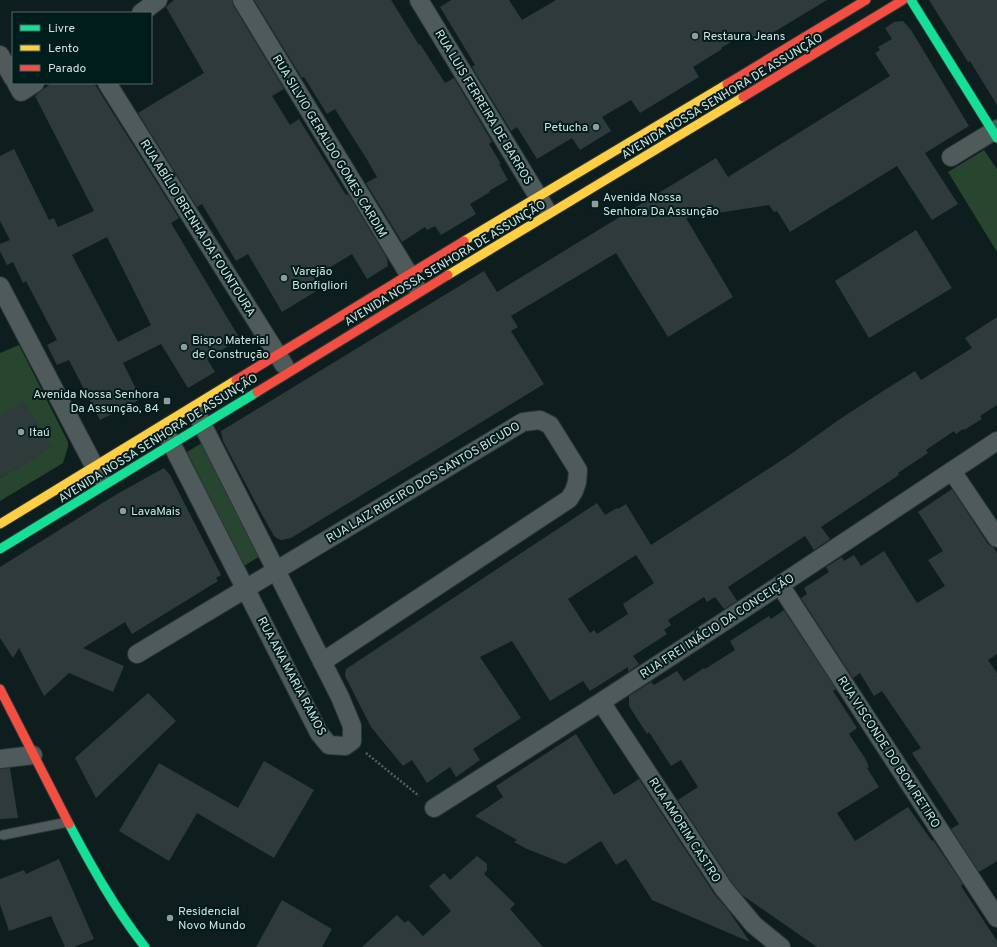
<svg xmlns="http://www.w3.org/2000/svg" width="997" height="947" viewBox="0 0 997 947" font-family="Overpass,sans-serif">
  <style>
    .green { fill: #27452f }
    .building { fill: #2e3b3a; fill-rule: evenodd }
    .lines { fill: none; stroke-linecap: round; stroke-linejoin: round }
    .lane-casing { stroke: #2c3737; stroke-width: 11 }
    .street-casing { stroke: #2c3737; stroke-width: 20 }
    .fast-casing { stroke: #2c3737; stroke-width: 11 }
    .slow-casing { stroke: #2c3737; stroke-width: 11 }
    .jam-casing { stroke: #2c3737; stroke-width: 11 }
    .path { stroke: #545f5f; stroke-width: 2.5; stroke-dasharray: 2 2; stroke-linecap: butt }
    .lane { stroke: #4f5a5a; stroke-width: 9 }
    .street { stroke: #4f5a5a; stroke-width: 18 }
    .fast { stroke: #16e098; stroke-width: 9 }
    .slow { stroke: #ffcf43; stroke-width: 9 }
    .jam { stroke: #f24e42; stroke-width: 9 }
    .poi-dot { fill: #8d9d9c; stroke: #001c1b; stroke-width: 1.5 }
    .labels { text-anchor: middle; stroke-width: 4; stroke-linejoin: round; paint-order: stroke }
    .poi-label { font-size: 12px; fill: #d1e1e0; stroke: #001c1b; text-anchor: start }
    .street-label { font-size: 12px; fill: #d1e1e0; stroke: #001c1b }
  </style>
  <rect width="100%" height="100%" fill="#0e1e1e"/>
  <g class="green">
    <path d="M 984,150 L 997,169 L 997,252 L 948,172 Z"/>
    <path d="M 19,345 L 68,442 L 68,447 L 63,463 L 0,501 L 0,478 L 51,447 L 0,416 L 0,353 Z"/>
    <path d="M 202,443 L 260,556 L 244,566 L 187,452 Z"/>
  </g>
  <g class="building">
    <path d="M 174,0 L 232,0 L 233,5 L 284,89 L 272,96 L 290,125 L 299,119 L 346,195 L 348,194 L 387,258 L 388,266 L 367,279 L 352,254 L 316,276 L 323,287 L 282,312 L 248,254 L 236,261 L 202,204 L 197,207 L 138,113 L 204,73 L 166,7 Z"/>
    <path d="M 254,0 L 391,0 L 419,45 L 420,44 L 445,83 L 454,78 L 492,142 L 489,144 L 501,164 L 499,164 L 508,180 L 489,191 L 490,192 L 470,204 L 476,214 L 441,235 L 435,226 L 427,230 L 425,227 L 402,242 L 366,183 L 377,177 L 366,158 L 335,109 L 327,114 L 304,77 L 302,78 Z"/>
    <path d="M 451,0 L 509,0 L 522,20 L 556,0 L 827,0 L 756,43 L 749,31 L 721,48 L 722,49 L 693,67 L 699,77 L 640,113 L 631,100 L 602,117 L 611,131 L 580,150 L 572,138 L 537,159 L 517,127 L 511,131 L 472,67 L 475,65 L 440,7 Z"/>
    <path d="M 929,0 L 997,0 L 997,105 L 970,61 L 968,62 Z"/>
    <path d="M 903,21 L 911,30 L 969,126 L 925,153 L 958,204 L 932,220 L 897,166 L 790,232 L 777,211 L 774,212 L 769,205 L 686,218 L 733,297 L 668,337 L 616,253 L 511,316 L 518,327 L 511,331 L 544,384 L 291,538 L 282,540 L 278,539 L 274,536 L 260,511 L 223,441 L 221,431 L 484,271 L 497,292 L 716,158 L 728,177 L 890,76 L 875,53 L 880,50 L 878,47 L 892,39 L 885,28 L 894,22 Z"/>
    <path d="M 51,83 L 94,83 L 179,218 L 171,223 L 240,339 L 207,359 L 215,372 L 188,388 L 161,344 L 123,363 L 141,399 L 100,420 L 69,360 L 57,365 L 47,345 L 57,340 L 26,281 L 23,283 L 13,262 L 7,265 L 0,251 L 0,244 L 10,240 L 0,221 L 0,156 L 14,149 L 49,220 L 54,218 L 58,227 L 94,211 L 35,96 ZM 107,237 L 151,325 L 118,342 L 72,255 Z"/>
    <path d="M 916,230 L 952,288 L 869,338 L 835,281 Z"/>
    <path d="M 997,317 L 997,405 L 980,416 L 982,419 L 964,430 L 963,429 L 956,434 L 954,431 L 926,450 L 928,453 L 898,473 L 899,475 L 821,527 L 830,539 L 814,550 L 805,536 L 728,587 L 737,601 L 724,609 L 715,597 L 707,602 L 704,597 L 668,620 L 671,625 L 664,630 L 667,634 L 633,656 L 639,664 L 628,672 L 628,667 L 590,691 L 583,681 L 550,701 L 512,641 L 480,657 L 521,718 L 473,749 L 480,760 L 456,777 L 450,767 L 427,783 L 412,760 L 403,766 L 371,727 L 345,676 L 346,669 L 597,503 L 605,515 L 617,508 L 618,509 L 626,504 L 651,545 L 788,456 L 840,419 L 883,391 L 915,371 L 921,380 L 972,348 L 965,338 ZM 636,555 L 654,583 L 623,604 L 628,614 L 597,634 L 594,630 L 590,633 L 568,599 Z"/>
    <path d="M 24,401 L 52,447 L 0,478 L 0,416 Z"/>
    <path d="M 164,468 L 170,475 L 221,575 L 216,578 L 218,581 L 132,634 L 125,622 L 83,648 L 124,666 L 113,692 L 69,673 L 44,696 L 19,648 L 13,658 L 0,638 L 0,567 L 117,494 Z"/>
    <path d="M 952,489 L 988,544 L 994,548 L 997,553 L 997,654 L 988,660 L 997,673 L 997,861 L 979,872 L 951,829 L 959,824 L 912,753 L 921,748 L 882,691 L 874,696 L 860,673 L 853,678 L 801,598 L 807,594 L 804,588 L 829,572 L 826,567 L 842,557 L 844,561 L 854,555 L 861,566 L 884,551 L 917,603 L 945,586 L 928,560 L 943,551 L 918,512 Z"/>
    <path d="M 784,610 L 836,689 L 833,691 L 857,728 L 849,734 L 865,758 L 869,767 L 867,768 L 879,787 L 837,813 L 855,841 L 908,807 L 932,841 L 933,840 L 963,884 L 961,886 L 997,941 L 997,947 L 817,947 L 742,895 L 732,883 L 678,800 L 698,787 L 681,760 L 671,766 L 649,732 L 647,734 L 629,706 L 629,696 L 651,682 L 654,685 L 677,671 L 684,681 L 704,668 L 705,669 L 735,650 L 730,641 L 769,616 L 771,619 Z"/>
    <path d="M 148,693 L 176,721 L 96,798 L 75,758 Z"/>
    <path d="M 576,734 L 614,795 L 639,779 L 715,895 L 728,910 L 750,942 L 652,900 L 626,859 L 616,865 L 601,841 L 565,864 L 527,849 L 514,842 L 517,840 L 475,816 L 503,797 L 496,786 Z"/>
    <path d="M 264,761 L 314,790 L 274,858 L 197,813 L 169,861 L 119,831 L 159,763 L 238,808 Z"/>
    <path d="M 10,768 L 18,818 L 0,819 L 0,769 Z"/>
    <path d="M 477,856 L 487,864 L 487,870 L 484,874 L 515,904 L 510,909 L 543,947 L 362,947 L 397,915 L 405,923 L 408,920 L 423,936 L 451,911 L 429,886 L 444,873 L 450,880 Z"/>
    <path d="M 59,859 L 94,939 L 74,947 L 65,947 L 51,916 L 9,931 L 0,904 L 0,879 L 24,870 L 26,874 Z"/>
    <path d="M 282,900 L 332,929 L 322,947 L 256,947 Z"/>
  </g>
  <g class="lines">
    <g class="lane-casing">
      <path id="lane" d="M 3,835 L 68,822"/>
    </g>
    <g class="street-casing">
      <g id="street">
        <path d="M 242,0 L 416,286"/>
        <path d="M 419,0 L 545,208"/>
        <path d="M 141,13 L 158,0"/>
        <path d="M 0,55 L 13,78"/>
        <path d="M 16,83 L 21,92 L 35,83"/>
        <path d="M 107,83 L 284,365"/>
        <path d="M 951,157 L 997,129"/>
        <path d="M 0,286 L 100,477"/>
        <path d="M 166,433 L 319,733 L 329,745 L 345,746 L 352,741 L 352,726 L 340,697 L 197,414"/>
        <path d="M 952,471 L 997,538"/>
        <path d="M 780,585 L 997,918"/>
        <path d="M 137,654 L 523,422 L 540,420 L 550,425 L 578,470 L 577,482 L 574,491 L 569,499 L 322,662"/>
        <path d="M 601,702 L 724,889 L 754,925 L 781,947"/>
        <path d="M 0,759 L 33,755"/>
        <path d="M 434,808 L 601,702 L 780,585 L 997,441"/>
      </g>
    </g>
    <g class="fast-casing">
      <g id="fast">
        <path d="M 911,0 L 997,138"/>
        <path d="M 0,549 L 257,392"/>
        <path d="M 69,824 C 92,867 115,909 145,947"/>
      </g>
    </g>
    <g class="slow-casing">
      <g id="slow">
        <path d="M 464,241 L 727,84"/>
        <path d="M 448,275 L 743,97"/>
        <path d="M 0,524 L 236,380"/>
      </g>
    </g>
    <g class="jam-casing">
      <g id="jam">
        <path d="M 727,84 L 866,0"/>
        <path d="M 743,97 L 903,0"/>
        <path d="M 236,380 L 464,241"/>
        <path d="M 257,392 L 448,275"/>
        <path d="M 0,689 L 69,824"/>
      </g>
    </g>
    <path class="path" d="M 366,753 L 419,796"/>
    <use href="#lane" class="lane"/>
    <use href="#street" class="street"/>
    <use href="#fast" class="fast"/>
    <use href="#slow" class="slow"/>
    <use href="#jam" class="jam"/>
  </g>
  <g class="poi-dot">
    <circle cx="695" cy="36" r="4"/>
    <circle cx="596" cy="127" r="4"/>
    <rect x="591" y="200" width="8" height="8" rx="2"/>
    <circle cx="284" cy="278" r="4"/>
    <circle cx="184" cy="347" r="4"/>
    <rect x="163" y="397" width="8" height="8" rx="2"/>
    <circle cx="21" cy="432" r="4"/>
    <circle cx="123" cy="511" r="4"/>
    <circle cx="170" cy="918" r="4"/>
  </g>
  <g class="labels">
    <g class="poi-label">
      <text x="703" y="40">Restaura Jeans</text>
      <text x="588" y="131" text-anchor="end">Petucha</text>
      <text x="603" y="201">Avenida Nossa<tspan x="603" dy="14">Senhora Da Assunção</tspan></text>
      <text x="292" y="275">Varejão<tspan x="292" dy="14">Bonfigliori</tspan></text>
      <text x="192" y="344">Bispo Material<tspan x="192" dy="14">de Construção</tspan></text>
      <text x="159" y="398" text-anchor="end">Avenida Nossa Senhora<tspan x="159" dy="14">Da Assunção, 84</tspan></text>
      <text x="29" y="436">Itaú</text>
      <text x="131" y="515">LavaMais</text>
      <text x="178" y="915">Residencial<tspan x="178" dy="14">Novo Mundo</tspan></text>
    </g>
    <g class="street-label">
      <text transform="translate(722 96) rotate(-31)" y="4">AVENIDA NOSSA SENHORA DE ASSUNÇÃO</text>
      <text transform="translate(484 107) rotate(59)" y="4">RUA LUIS FERREIRA DE BARROS</text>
      <text transform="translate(330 146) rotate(59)" y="4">RUA SILVIO GERALDO GOMES CARDIM</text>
      <text transform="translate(198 228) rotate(58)" y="4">RUA ABÍLIO BRENHA DA FOUNTOURA</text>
      <text transform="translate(445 263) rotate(-31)" y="4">AVENIDA NOSSA SENHORA DE ASSUNÇÃO</text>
      <text transform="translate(158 438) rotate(-32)" y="4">AVENIDA NOSSA SENHORA DE ASSUNÇÃO</text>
      <text transform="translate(423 482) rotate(-31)" y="4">RUA LAIZ RIBEIRO DOS SANTOS BICUDO</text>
      <text transform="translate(717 626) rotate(-33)" y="4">RUA FREI INÁCIO DA CONCEIÇÃO</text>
      <text transform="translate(292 676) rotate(62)" y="4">RUA ANA MARIA RAMOS</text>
      <text transform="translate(889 752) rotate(57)" y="4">RUA VISCONDE DO BOM RETIRO</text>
      <text transform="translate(685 830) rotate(57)" y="4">RUA AMORIM CASTRO</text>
    </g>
  </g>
  <rect x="12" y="12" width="140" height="72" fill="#001c1b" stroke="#546b6a"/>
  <rect x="20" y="25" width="20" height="6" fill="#16e098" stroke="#546b6a"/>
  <text x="48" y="32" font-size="12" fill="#d1e1e0">Livre</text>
  <rect x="20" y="45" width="20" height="6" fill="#ffcf43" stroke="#546b6a"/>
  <text x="48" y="52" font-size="12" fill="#d1e1e0">Lento</text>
  <rect x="20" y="65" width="20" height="6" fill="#f24e42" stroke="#546b6a"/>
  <text x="48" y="72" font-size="12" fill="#d1e1e0">Parado</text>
</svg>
